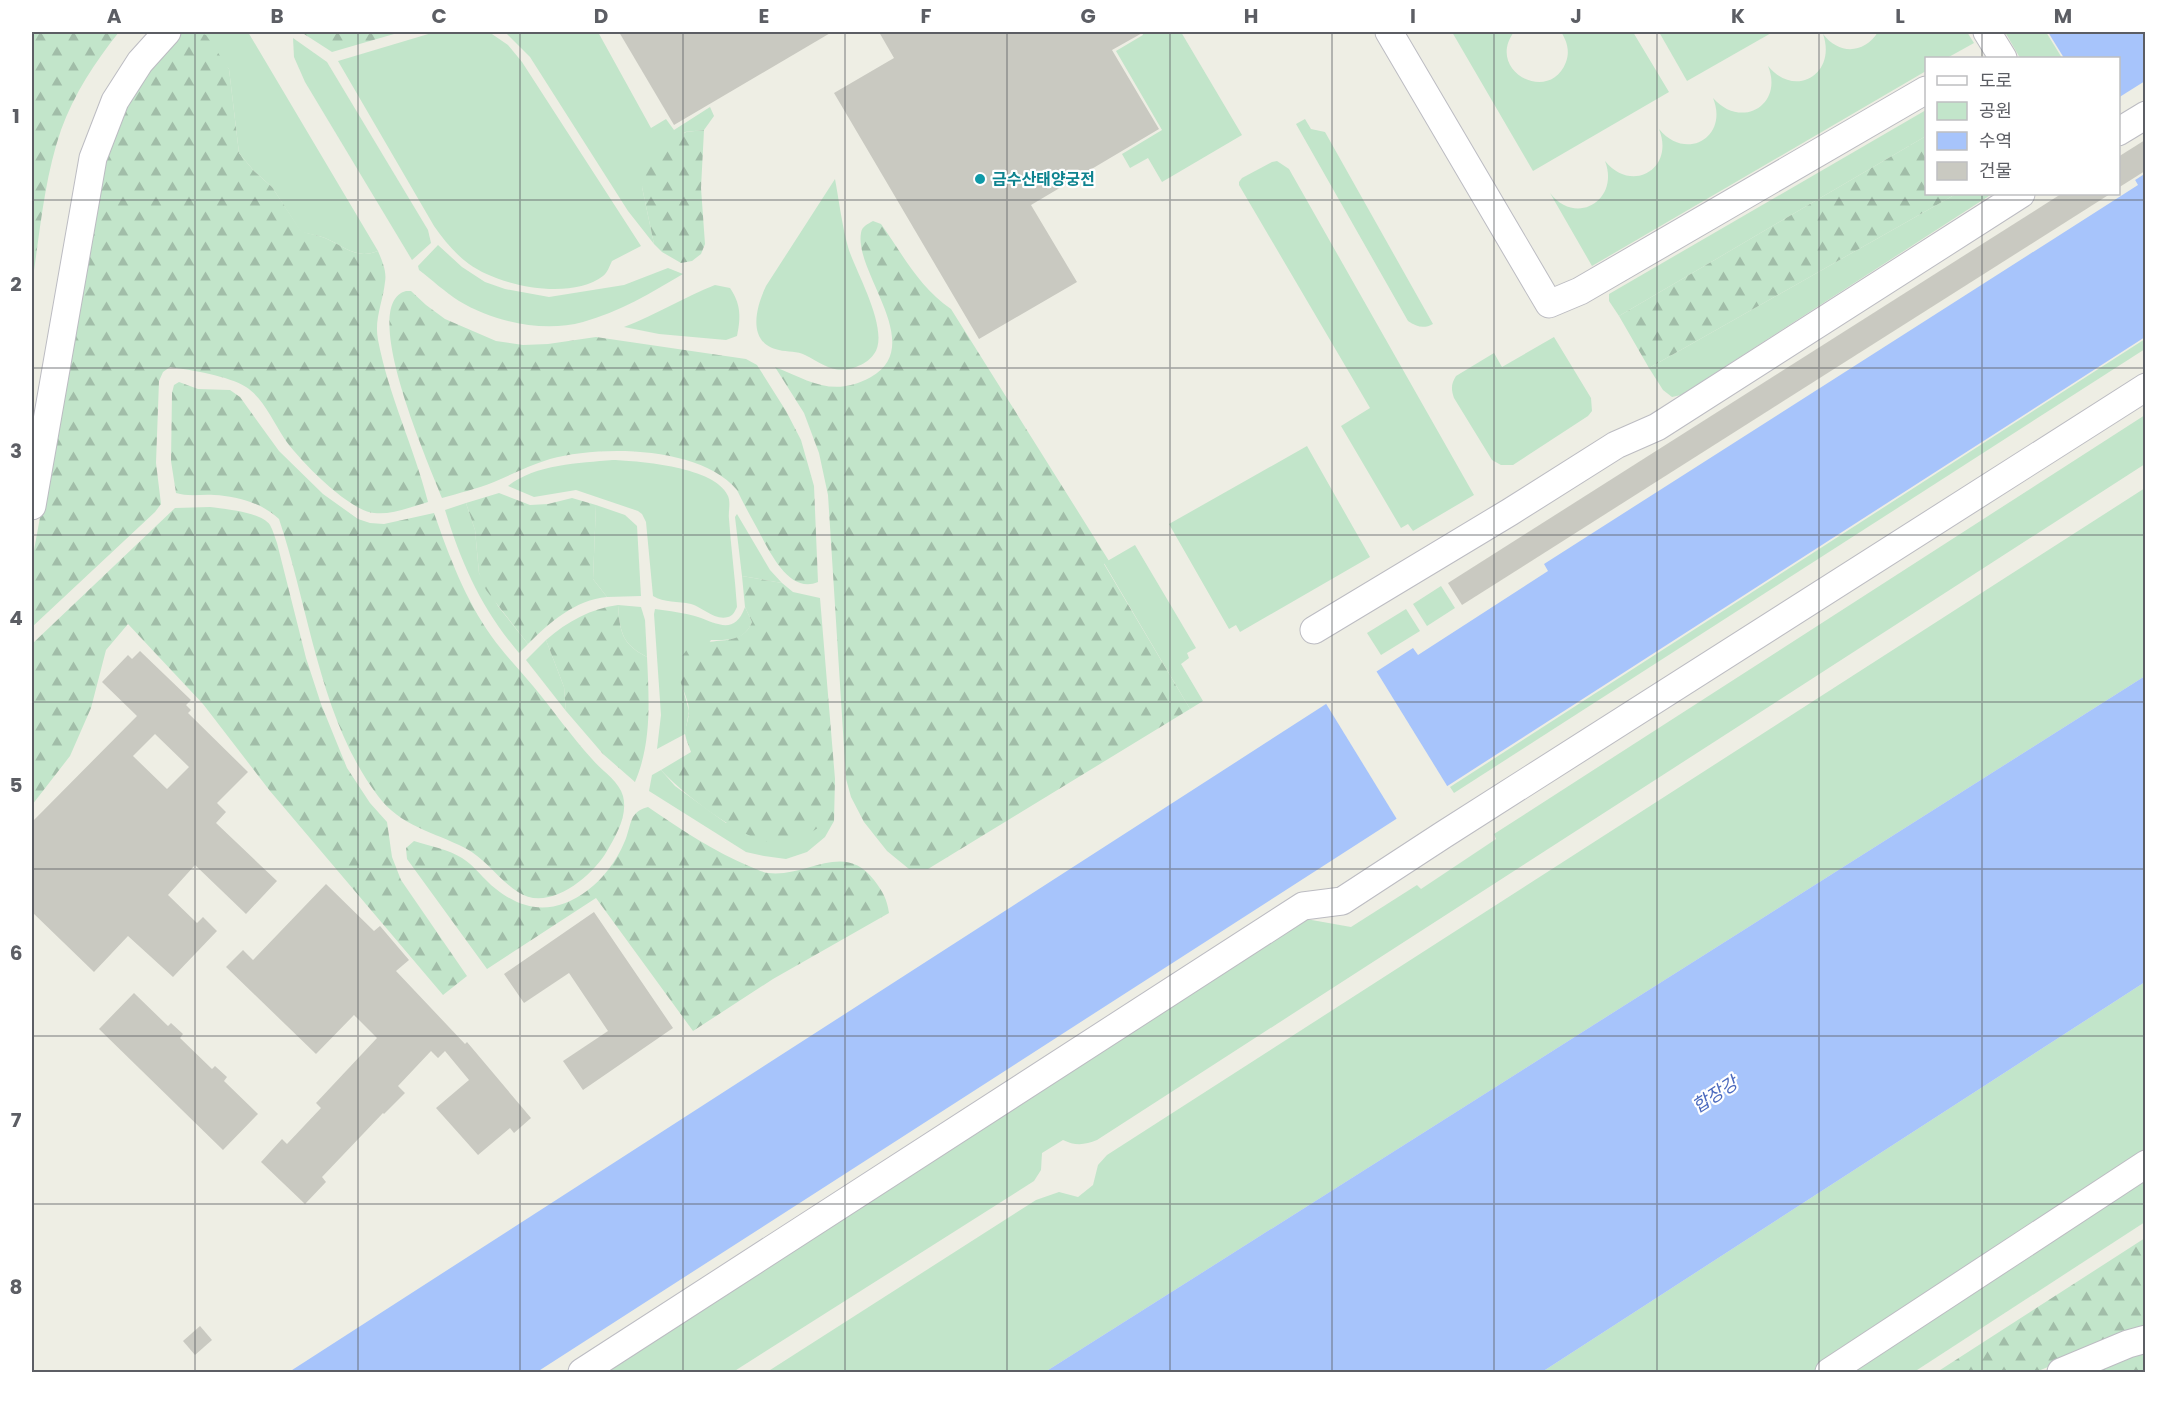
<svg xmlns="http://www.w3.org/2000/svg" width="2177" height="1404" viewBox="0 0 2177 1404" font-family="Poppins,'Noto Sans KR',sans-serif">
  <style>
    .green { fill: #c2e5ca }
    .forest { fill: url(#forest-firs) }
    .water { fill: #a7c4fb }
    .pier { fill: #eeeee4 }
    .building { fill: #c9c9c1; fill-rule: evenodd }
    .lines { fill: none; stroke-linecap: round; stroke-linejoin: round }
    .minor-casing { stroke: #bcbcc2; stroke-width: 29 }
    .minor { stroke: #fff; stroke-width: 27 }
    .grid { fill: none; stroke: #5c5e64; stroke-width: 1.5; stroke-opacity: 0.55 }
    .culture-dot { fill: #0f9aa8; stroke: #fff; stroke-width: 2 }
    .labels { text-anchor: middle; stroke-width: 4.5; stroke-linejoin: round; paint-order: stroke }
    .culture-label { font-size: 16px; font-weight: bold; fill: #0d838f; stroke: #fff; text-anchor: start }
    .water-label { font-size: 18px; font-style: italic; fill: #4a69be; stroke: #fff }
    .neatline { fill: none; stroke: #5c5e64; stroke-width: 2 }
    .grid-label { font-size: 20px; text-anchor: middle; font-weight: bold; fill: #5c5e64 }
  </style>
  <defs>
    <pattern id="forest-firs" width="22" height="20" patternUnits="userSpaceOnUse" patternTransform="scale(1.5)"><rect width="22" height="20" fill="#c2e5ca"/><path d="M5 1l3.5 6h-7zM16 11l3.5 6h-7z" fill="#a1bda8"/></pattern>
  </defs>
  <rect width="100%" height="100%" fill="#eeeee4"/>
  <g class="green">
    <path d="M 196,32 L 248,32 L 378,251 C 356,260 344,246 325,238 C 317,235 309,234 301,232 L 272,187 L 254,171 L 239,153 L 229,69 Z"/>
    <path d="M 435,32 L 489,32 L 508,45 L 522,62 L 641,246 L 612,261 C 609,267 608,272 603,276 C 570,301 499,286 469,264 C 455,254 444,240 434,226 L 338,61 Z"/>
    <path d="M 505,32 L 598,32 L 651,128 L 666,119 L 674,130 L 710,107 L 714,116 L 704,130 L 685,132 L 642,187 L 654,244 L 628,211 L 530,57 Z"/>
    <path d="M 1142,32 L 1181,32 L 1242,135 L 1162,182 L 1148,158 L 1130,168 L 1122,154 L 1162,130 L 1116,51 L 1143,35 Z"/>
    <path d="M 1452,32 L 1514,32 C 1485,71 1550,105 1566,62 C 1570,51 1567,41 1561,32 L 1633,32 L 1669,92 L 1533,171 Z"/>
    <path d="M 1659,32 L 1773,32 L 1687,81 Z"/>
    <path d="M 1878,32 L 1967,32 L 1974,43 L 1947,58 L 1926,58 L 1926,71 L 1592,266 L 1550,193 C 1576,227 1620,200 1605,161 C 1632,194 1675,169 1659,129 C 1686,162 1729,137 1713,98 C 1741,130 1784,105 1768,66 C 1795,99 1837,74 1823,34 C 1839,55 1864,54 1878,32 Z"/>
    <path d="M 2005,32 L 2046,32 L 2062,58 L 2020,58 Z"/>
    <path d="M 293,38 L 327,62 L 428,230 L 431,243 L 412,260 L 305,82 L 294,57 Z"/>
    <path d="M 1926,110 L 1926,136 L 1619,316 L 1609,301 L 1609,294 Z"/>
    <path d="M 1305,119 L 1311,129 L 1325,132 L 1433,324 C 1424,329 1417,327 1408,321 L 1296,124 Z"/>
    <path d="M 1277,161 L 1289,169 L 1474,495 L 1413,531 L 1408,524 L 1401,528 L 1341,426 L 1370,408 L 1239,185 L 1239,182 L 1242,178 L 1272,162 Z"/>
    <path d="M 835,179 C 839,201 842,225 848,247 C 855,271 891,331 874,354 C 869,361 863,364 856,367 C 835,375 823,364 805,355 C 798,351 787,352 779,350 C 746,343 756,307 766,286 Z"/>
    <path d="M 1956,194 L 1992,194 L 1681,395 L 1672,397 L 1663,390 L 1649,368 Z"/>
    <path d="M 438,245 L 462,267 L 485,282 L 505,289 L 549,297 L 624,285 L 668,268 L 683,274 C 651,293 619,312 583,322 C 543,333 494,322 459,301 C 445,292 432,280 419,270 L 418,266 Z"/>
    <path d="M 715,285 L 730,288 C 741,304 741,318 737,336 L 726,340 L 659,334 L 624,327 C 656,315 684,297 715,285 Z"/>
    <path d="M 1554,337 L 1591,398 L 1592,411 L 1588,416 L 1513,465 L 1501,465 L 1492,460 L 1454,398 C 1451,389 1451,384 1456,376 L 1494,353 L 1502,367 Z"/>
    <path d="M 2145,339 L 2145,349 L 1454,793 L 1450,787 Z"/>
    <path d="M 2145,415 L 2145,464 L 1097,1140 C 1085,1145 1075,1146 1063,1140 L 1042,1153 L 1041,1170 L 1034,1181 L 733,1372 L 600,1372 L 1306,919 L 1351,927 L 1417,885 L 1421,889 L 1496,839 L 1494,834 Z"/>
    <path d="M 1307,446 L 1370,557 L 1240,632 L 1236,625 L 1229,629 L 1169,524 Z"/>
    <path d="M 613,460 C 640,461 716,467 728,496 C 731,503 728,512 729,519 C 731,548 735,577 737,607 C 735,611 733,616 728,617 C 715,621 702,607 691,604 C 678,601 664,603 653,596 L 646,522 L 642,514 L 638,511 L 576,490 L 534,497 L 508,486 C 536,464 579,463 613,460 Z"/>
    <path d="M 2145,488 L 2145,676 L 1045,1372 L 767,1372 L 1036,1200 L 1059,1192 L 1078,1197 L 1093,1185 L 1098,1165 L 1107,1155 Z"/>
    <path d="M 466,503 L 475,530 L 479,573 L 498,606 L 528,644 L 519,653 C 481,608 462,565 445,510 Z"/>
    <path d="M 596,505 L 625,515 L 637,526 L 641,596 L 607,597 L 593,579 Z"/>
    <path d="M 737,514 L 770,570 L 782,583 L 742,576 L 735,517 Z"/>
    <path d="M 1135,545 L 1196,648 L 1187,653 L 1189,658 L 1181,664 L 1203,701 L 1190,709 L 1104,563 Z"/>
    <path d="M 1441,586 L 1455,608 L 1427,626 L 1413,604 Z"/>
    <path d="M 618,605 L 641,607 L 645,620 L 647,657 C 622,644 620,633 618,605 Z"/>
    <path d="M 745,607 L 752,622 C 744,641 730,640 711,640 L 681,682 L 689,711 L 685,734 L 657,749 L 661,715 L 654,614 L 655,609 C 669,611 685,613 698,617 C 718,624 735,635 745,607 Z"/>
    <path d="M 1406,609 L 1420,631 L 1381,655 L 1367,633 Z"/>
    <path d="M 546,640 L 564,687 L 566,711 L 526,660 Z"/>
    <path d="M 661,770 L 675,786 L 726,823 L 834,821 L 825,837 L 807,852 L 786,859 L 764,856 L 746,852 L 649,791 L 652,775 Z"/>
    <path d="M 2145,982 L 2145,1156 L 1818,1372 L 1542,1372 Z"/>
    <path d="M 2145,1171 L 2145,1222 L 1914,1372 L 1838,1372 Z"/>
  </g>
  <g class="forest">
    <path d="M 32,32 L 119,32 C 95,62 74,94 61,130 C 44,179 40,233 32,284 Z"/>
    <path d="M 180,32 L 196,32 L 206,35 L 229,69 L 239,153 L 254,171 L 272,187 L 301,231 C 309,234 317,235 325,238 C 344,246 356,260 378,251 C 382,261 387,271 385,282 C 383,302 374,319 378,340 C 389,397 414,447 428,502 C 411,507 392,515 374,513 C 349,511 298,459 284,438 C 273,421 263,398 246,387 C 229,376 191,370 170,367 L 163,372 L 159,381 L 156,463 L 161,504 L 155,512 L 32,627 L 32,561 L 106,159 L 127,107 L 149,67 Z"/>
    <path d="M 301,32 L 393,32 L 394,34 L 332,52 Z"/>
    <path d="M 704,130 L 701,188 L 705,244 L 701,254 L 692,261 L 681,263 L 662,252 L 654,244 L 642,187 L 647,165 L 660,149 L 686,132 Z"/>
    <path d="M 1926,136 L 1926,194 L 1956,194 L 1649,368 L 1619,316 Z"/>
    <path d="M 873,221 L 881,224 C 903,255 919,287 951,309 L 1109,561 L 1104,564 L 1190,709 L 928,869 L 909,869 L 887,851 L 864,822 L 851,797 L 846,779 L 828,495 L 819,453 L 804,413 L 775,367 C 810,381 833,398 871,377 C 927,345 854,273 861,233 C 862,226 868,224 873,221 Z"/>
    <path d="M 406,291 L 411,291 L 426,305 L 445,319 L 496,341 L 523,345 L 548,344 L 596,337 L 746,359 L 757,365 L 786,411 L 801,440 L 814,486 L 818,582 C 788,595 768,548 757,528 C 750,515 743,503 737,490 C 700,446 601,445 550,459 C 530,465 513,474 494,482 C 477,489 459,493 442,498 C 431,469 357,304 406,291 Z"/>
    <path d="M 179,382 L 198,389 L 230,390 L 240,397 L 279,451 L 323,494 L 358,519 L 370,523 L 384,524 L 434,513 C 449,556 465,599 492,637 C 504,654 520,670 533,686 C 553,710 571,736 592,759 C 602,771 619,781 623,796 C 628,816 616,835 607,851 C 592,877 548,913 518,892 C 499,880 486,859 465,848 C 434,832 400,826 378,796 C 320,720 309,608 279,519 C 262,503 237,496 214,495 C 201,494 189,497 176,493 L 171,461 L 172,393 L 174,385 Z"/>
    <path d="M 499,493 L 530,505 L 548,504 L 572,498 L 596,505 L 593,579 L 607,597 C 575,600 550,622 528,644 L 486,590 L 479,573 L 475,530 L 466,503 Z"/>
    <path d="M 210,507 C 225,509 261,512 270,525 C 273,530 275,538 277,543 L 306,658 L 321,704 L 347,768 L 370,803 L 387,822 L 392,857 L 401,880 L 467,976 L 443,995 L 270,791 L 203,704 L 128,624 L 106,650 L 91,708 L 70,756 L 32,805 L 32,644 L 175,508 Z"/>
    <path d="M 742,576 L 782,583 L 793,592 L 820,598 L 835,779 L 834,821 C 822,822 817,830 807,835 C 800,839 788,842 780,843 C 748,846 682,793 661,770 L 691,752 C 689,746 686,740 685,734 C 685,727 689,719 689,711 C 689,696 676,681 679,666 C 688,624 738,657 752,622 L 745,607 Z"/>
    <path d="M 618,605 C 620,633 622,644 647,657 C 649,700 652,742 635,782 L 603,754 L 566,711 L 564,687 L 546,640 C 568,621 590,609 618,605 Z"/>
    <path d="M 648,807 C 680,829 715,852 751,867 C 756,869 762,872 768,873 C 807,878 844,840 874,880 C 883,892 887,899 889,913 L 773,979 L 693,1031 L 596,898 L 487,969 L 407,859 L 406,848 L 414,841 C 429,846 448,849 462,858 C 475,866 483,879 496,889 C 526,913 556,914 588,890 C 603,879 617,860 624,843 C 628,835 629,825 633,817 C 637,811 641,809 648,807 Z"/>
    <path d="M 2145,1238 L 2145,1328 L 2123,1335 L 2036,1372 L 1937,1372 Z"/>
    <path d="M 2145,1347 L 2145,1372 L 2084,1372 Z"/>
  </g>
  <g class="water">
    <path d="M 2048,32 L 2145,32 L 2145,337 L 537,1372 L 289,1372 L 1413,648 L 1418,655 L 1548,571 L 1544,564 L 2138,185 L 2119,152 L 2118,58 L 2064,58 Z"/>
    <path d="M 2145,676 L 2145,982 L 1542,1372 L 1045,1372 Z"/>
  </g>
  <g class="pier">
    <path d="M 2145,81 L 2146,173 L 2132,182 L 2118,158 L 2118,98 Z"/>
    <path d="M 1375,669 L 1449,789 L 1398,821 L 1325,702 Z"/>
  </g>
  <g class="building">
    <path d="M 619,32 L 832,32 L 674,125 Z"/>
    <path d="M 879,32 L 1144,32 L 1112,50 L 1159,129 L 1031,205 L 1077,282 L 979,339 L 834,93 L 894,58 Z"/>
    <path d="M 2145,140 L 2145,171 L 2118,188 L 2118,157 Z"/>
    <path d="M 2061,194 L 2110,194 L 1462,605 L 1448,583 Z"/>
    <path d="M 140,651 L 191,700 L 186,705 L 191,710 L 188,713 L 248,772 L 217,803 L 226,812 L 216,823 L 277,881 L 246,914 L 195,865 L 168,895 L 197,923 L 203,917 L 217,931 L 173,977 L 128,936 L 94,972 L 32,912 L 32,822 L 137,716 L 102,682 L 128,655 L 132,659 ZM 155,734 L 189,767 L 167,789 L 133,756 Z"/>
    <path d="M 326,884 L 374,931 L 380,926 L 409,960 L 396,971 L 465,1044 L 467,1042 L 531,1118 L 514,1133 L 510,1128 L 478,1155 L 436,1108 L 469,1080 L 445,1051 L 438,1058 L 431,1051 L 398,1086 L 405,1093 L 384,1114 L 383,1113 L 322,1177 L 326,1182 L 305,1204 L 261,1162 L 282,1139 L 287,1144 L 321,1108 L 316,1103 L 377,1038 L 354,1015 L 316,1054 L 226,967 L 243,950 L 253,960 Z"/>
    <path d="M 594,912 L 673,1028 L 583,1090 L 563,1061 L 608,1031 L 569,973 L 524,1003 L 504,974 Z"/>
    <path d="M 134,993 L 168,1026 L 171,1023 L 183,1034 L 180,1038 L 212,1069 L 215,1066 L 227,1077 L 224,1081 L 258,1114 L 223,1150 L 99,1029 Z"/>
    <path d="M 200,1326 L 212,1340 L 195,1355 L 183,1341 Z"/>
  </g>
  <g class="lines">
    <g class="minor-casing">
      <g id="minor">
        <path d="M 1389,32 L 1549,304 L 1580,291 L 1926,90"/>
        <path d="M 1987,32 L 2003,58"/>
        <path d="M 2118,132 L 2146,115"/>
        <path d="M 32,506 L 93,158 L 115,101 L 140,62 L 167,32"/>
        <path d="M 1314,630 L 1510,512 L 1616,445 L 1657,427 L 2021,194"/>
        <path d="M 582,1372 L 1303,906 L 1342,901 L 1443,835 L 2146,387"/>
        <path d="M 1829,1372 L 2146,1164"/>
        <path d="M 2061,1372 L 2128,1344 L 2146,1339"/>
      </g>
    </g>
    <use href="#minor" class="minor"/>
  </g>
  <path class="grid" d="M 195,32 L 195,1372M 358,32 L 358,1372M 520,32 L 520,1372M 683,32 L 683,1372M 845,32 L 845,1372M 1007,32 L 1007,1372M 1170,32 L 1170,1372M 1332,32 L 1332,1372M 1494,32 L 1494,1372M 1657,32 L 1657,1372M 1819,32 L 1819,1372M 1982,32 L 1982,58M 1982,194 L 1982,1372M 32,200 L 2146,200M 32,368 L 2146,368M 32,535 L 2146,535M 32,702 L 2146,702M 32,869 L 2146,869M 32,1036 L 2146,1036M 32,1204 L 2146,1204"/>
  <circle class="culture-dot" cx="980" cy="179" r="6"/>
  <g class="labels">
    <g class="culture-label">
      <text x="992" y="185">금수산태양궁전</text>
    </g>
    <g class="water-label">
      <text transform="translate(1715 1095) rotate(-33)" y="6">합장강</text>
    </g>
  </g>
  <rect width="2177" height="1404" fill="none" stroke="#ffffff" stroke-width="66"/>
  <rect x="1925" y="57" width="195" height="138" fill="#ffffff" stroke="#bebfc1" stroke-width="1.5"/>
  <rect x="1937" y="76" width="30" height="9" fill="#ffffff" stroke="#bebfc1" stroke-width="1.5"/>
  <text x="1979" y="87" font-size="18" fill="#5c5e64">도로</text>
  <rect x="1937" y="102" width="30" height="18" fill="#c2e5ca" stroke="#bebfc1" stroke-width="1.5"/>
  <text x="1979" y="117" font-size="18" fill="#5c5e64">공원</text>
  <rect x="1937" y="132" width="30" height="18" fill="#a7c4fb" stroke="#bebfc1" stroke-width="1.5"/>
  <text x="1979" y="147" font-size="18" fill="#5c5e64">수역</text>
  <rect x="1937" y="162" width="30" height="18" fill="#c9c9c1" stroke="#bebfc1" stroke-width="1.5"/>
  <text x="1979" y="177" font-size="18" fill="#5c5e64">건물</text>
  <rect x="33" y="33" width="2111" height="1338" class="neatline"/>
  <g class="grid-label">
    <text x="114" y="23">A</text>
    <text x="277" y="23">B</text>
    <text x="439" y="23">C</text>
    <text x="601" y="23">D</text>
    <text x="764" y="23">E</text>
    <text x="926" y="23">F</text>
    <text x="1088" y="23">G</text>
    <text x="1251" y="23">H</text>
    <text x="1413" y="23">I</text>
    <text x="1576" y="23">J</text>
    <text x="1738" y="23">K</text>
    <text x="1900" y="23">L</text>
    <text x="2063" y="23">M</text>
    <text x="16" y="123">1</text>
    <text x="16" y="291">2</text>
    <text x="16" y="458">3</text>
    <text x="16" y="625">4</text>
    <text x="16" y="792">5</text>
    <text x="16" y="960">6</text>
    <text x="16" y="1127">7</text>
    <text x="16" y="1294">8</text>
  </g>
</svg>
